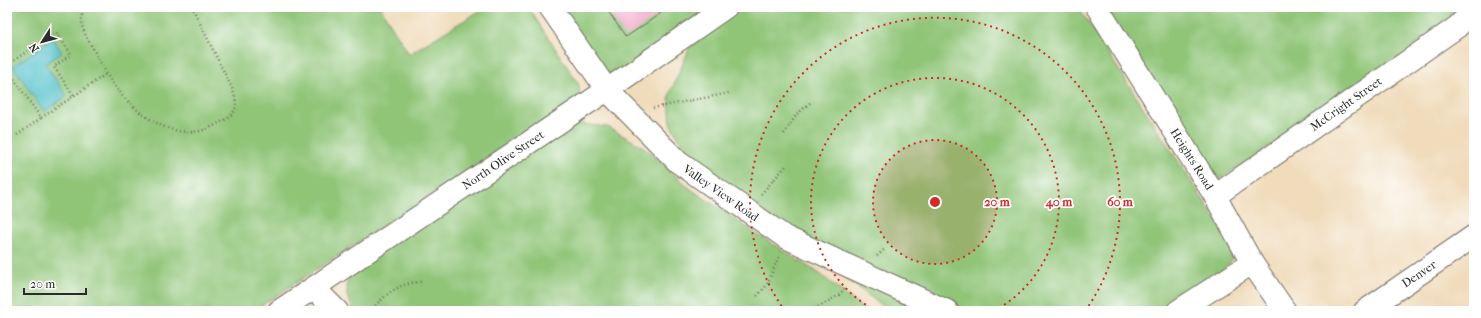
<svg xmlns="http://www.w3.org/2000/svg" width="1481" height="318" viewBox="0 0 1481 318" font-family="'IM FELL French Canon',serif">
  <style>
    .green { fill: #90c578; stroke: #5e7852 }
    .water { fill: #55c2cb; stroke: #40767b }
    .building { fill: #f0a0c7 }
    .lines { fill: none; stroke-linecap: round; stroke-linejoin: round }
    .minor-casing { stroke: #70695d; stroke-width: 24 }
    .path { stroke: #70695d; stroke-width: 2.5; stroke-dasharray: 1 3; stroke-linecap: butt }
    .minor { stroke: #fff; stroke-width: 22 }
    .ring { fill: none; stroke: #d62828; stroke-width: 2; stroke-dasharray: 2 4 }
    .labels { text-anchor: middle; stroke-width: 3.5; stroke-linejoin: round; paint-order: stroke }
    .street-label { font-size: 12px; fill: #2b2b2b; stroke: #fff }
    .centre { fill: #d62828; stroke: #fff; stroke-width: 2 }
    .ring-label { font-size: 12px; text-anchor: middle; font-weight: bold; fill: #d62828; stroke: #fff; stroke-width: 3.5; stroke-linejoin: round; paint-order: stroke }
  </style>
  <rect width="100%" height="100%" fill="#fff"/>
  <filter id="ink" filterUnits="userSpaceOnUse"><feTurbulence type="fractalNoise" baseFrequency=".025" numOctaves="2"/><feDisplacementMap in="SourceGraphic" scale="8" xChannelSelector="R" yChannelSelector="G"/><feConvolveMatrix kernelMatrix="1 2 1 2 8 2 1 2 1" color-interpolation-filters="sRGB"/></filter>
  <filter id="wash" filterUnits="userSpaceOnUse"><feTurbulence type="fractalNoise" baseFrequency=".012" numOctaves="4" result="noise"/><feDisplacementMap in="SourceGraphic" scale="16" xChannelSelector="R" yChannelSelector="G"/><feGaussianBlur stdDeviation="0.9" result="paint"/><feColorMatrix in="noise" values="0 0 0 0 0 0 0 0 0 0 0 0 0 0 0 0 0 1.4 0 .05"/><feComposite in="paint" operator="in"/></filter>
  <g filter="url(#wash)">
    <rect width="100%" height="100%" fill="#f0dcbb"/>
    <g class="green">
      <path d="M 7,7 L 380,7 L 409,54 L 486,7 L 528,7 L 579,85 L 580,95 L 573,102 L 253,311 L 7,311 Z"/>
      <path d="M 557,7 L 716,7 L 620,74 L 608,73 Z"/>
      <path d="M 741,7 L 1078,7 L 1228,238 L 1234,252 L 1232,260 L 1222,271 L 1159,311 L 889,311 L 741,199 L 689,158 L 671,125 L 669,96 L 690,47 Z"/>
      <path d="M 1103,7 L 1463,7 L 1373,78 L 1220,179 L 1212,176 Z"/>
      <path d="M 574,123 L 608,127 L 645,148 L 691,189 L 755,233 L 820,274 L 866,311 L 354,311 L 347,296 L 347,281 L 358,267 Z"/>
    </g>
    <path class="water" d="M 53,38 L 62,53 L 45,64 L 67,96 L 44,112 L 13,66 Z"/>
    <g id="blocks">
      <path class="building" d="M 605,7 L 657,7 L 661,13 L 626,37 Z"/>
    </g>
  </g>
  <g filter="url(#ink)">
    <use href="#blocks" fill-opacity="0" stroke="#70695d" stroke-width="1"/>
    <g class="lines">
      <g class="minor-casing">
        <g id="minor">
          <path d="M 550,7 L 607,90 L 678,162 L 785,237 L 947,311"/>
          <path d="M 1097,7 L 1215,196 L 1252,263 L 1285,311"/>
          <path d="M 1215,196 L 1457,27 L 1474,10"/>
          <path d="M 314,288 L 337,311"/>
          <path d="M 279,311 L 607,90 L 726,7"/>
          <path d="M 1178,311 L 1252,263"/>
          <path d="M 1365,311 L 1474,236"/>
        </g>
      </g>
      <g class="path">
        <path d="M 85,7 C 76,25 88,39 96,54 C 102,66 108,78 116,88 C 135,112 167,137 199,131 C 206,130 213,126 219,123 C 227,119 236,114 236,104 C 236,92 225,75 220,64 C 211,45 201,26 192,7"/>
        <path d="M 1031,7 L 1032,7"/>
        <path d="M 7,65 L 56,32 L 71,54 L 54,67 L 74,96"/>
        <path d="M 7,69 L 41,118 L 106,74"/>
        <path d="M 653,108 L 729,93"/>
        <path d="M 784,134 L 797,114 L 811,102"/>
        <path d="M 17,135 L 41,118"/>
        <path d="M 761,194 L 786,166"/>
        <path d="M 877,256 L 886,248"/>
        <path d="M 757,296 L 767,285 L 775,265 L 779,257"/>
        <path d="M 369,311 C 386,296 397,282 422,282"/>
        <path d="M 811,311 L 839,295 L 845,288"/>
      </g>
      <use href="#minor" class="minor"/>
    </g>
  </g>
  <circle cx="935" cy="202" r="62" fill="#d62828" fill-opacity=".12"/>
  <g class="ring">
    <circle cx="935" cy="202" r="62"/>
    <path d="M876 311A124 124 0 1 1 994 311"/>
    <path d="M785 311A185 185 0 1 1 1085 311"/>
  </g>
  <g class="labels">
    <g class="street-label">
      <text transform="translate(1346 104) rotate(-35)" y="4">McCright Street</text>
      <text transform="translate(1192 159) rotate(58)" y="4">Heights Road</text>
      <text transform="translate(503 160) rotate(-34)" y="4">North Olive Street</text>
      <text transform="translate(721 193) rotate(35)" y="4">Valley View Road</text>
      <text transform="translate(1419 274) rotate(-34)" y="4">Denver</text>
    </g>
  </g>
  <circle cx="935" cy="202" r="6" class="centre"/>
  <g class="ring-label">
    <text x="997" y="206">20 m</text>
    <text x="1059" y="206">40 m</text>
    <text x="1120" y="206">60 m</text>
  </g>
  <rect width="1481" height="318" fill="none" stroke="#fff" stroke-width="24"/>
  <g transform="translate(42 42) rotate(234)" stroke="#ffffff" stroke-width="3" paint-order="stroke">
  <path d="M0-3L7 15L0 10L-7 15Z" fill="#2b2b2b"/>
  <text y="-6" font-size="11" font-weight="bold" text-anchor="middle" fill="#2b2b2b">N</text>
  </g>
  <path d="M24 288v6h62v-6" fill="none" stroke="#2b2b2b" stroke-width="2"/>
  <text x="30" y="288" font-size="12" fill="#2b2b2b" stroke="#ffffff" stroke-width="3" paint-order="stroke">20 m</text>
</svg>
